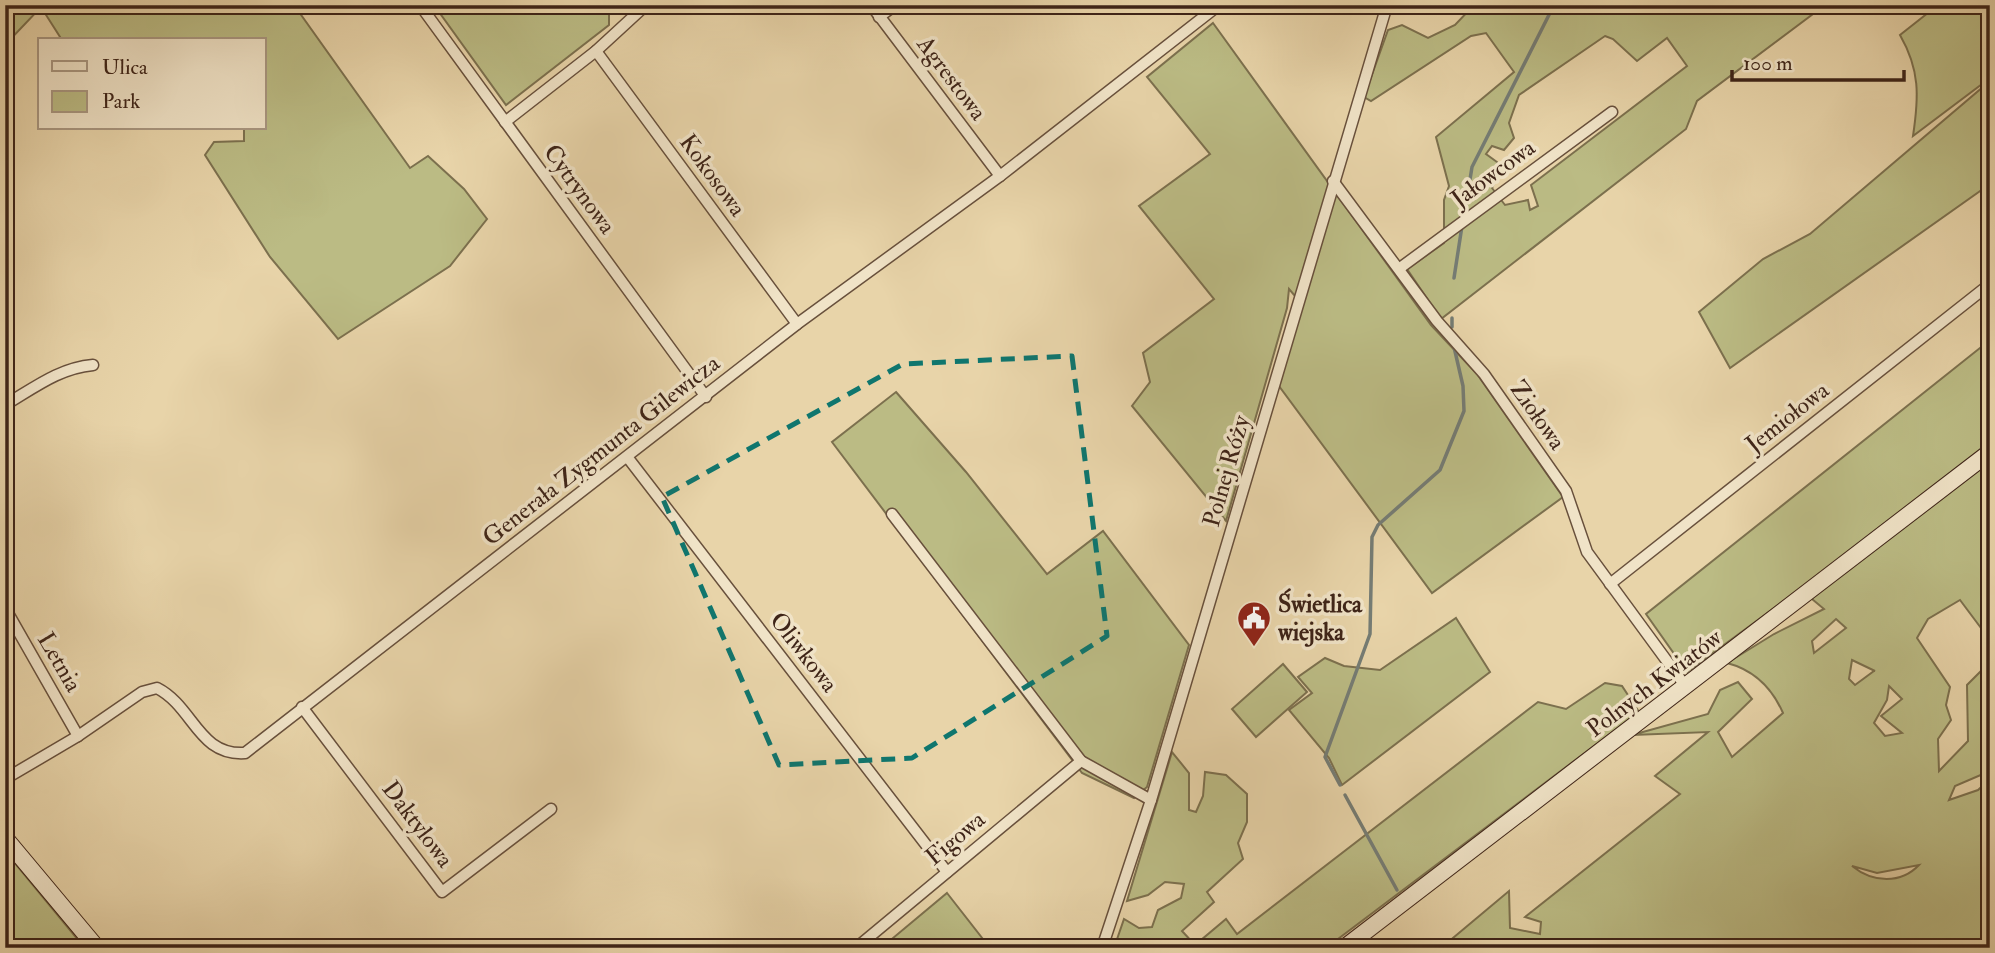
<svg xmlns="http://www.w3.org/2000/svg" width="1995" height="953" viewBox="0 0 1995 953" font-family="'IM FELL Double Pica',serif">
  <style>
    .green { fill: #bbbb84; stroke: #7c704e; stroke-width: 2; fill-rule: evenodd }
    .lines { fill: none; stroke-linecap: round; stroke-linejoin: round }
    .stream { stroke: #757c74; stroke-width: 3.5 }
    .street-casing { stroke: #68503c; stroke-width: 13 }
    .secondary-casing { stroke: #3e2418; stroke-width: 18 }
    .street { stroke: #f0e3c7; stroke-width: 10 }
    .secondary { stroke: #f0e3c7; stroke-width: 16 }
    .marked { fill: none; stroke: #0f766e; stroke-width: 5; stroke-dasharray: 14 9; stroke-linejoin: round }
    .labels { text-anchor: middle; stroke-width: 7; stroke-linejoin: round; paint-order: stroke }
    .street-label { font-size: 24px; fill: #3e2418; stroke: #f0e3c7 }
    .poi-label { font-size: 24px; font-weight: bold; fill: #3e2418; stroke: #f0e3c7; text-anchor: start }
  </style>
  <rect width="100%" height="100%" fill="#e8d4a9"/>
  <filter id="stains"><feTurbulence type="fractalNoise" baseFrequency=".00286" numOctaves="4"/><feColorMatrix values="0 0 0 0 .2 0 0 0 0 .09 0 0 0 0 .02 0 0 0 .5 -.17"/></filter>
  <radialGradient id="worn" r=".72"><stop offset=".6" stop-color="#630" stop-opacity="0"/><stop offset="1" stop-color="#630" stop-opacity=".3"/></radialGradient>
  <g class="green">
    <path d="M 5,5 L 294,5 L 410,168 L 428,156 L 464,189 L 487,219 L 450,266 L 338,339 L 270,257 L 205,155 L 214,142 L 244,141 L 244,128 L 264,128 L 264,40 L 62,40 L 41,7 L 5,45 Z"/>
    <path d="M 434,5 L 609,5 L 609,25 L 506,105 Z"/>
    <path d="M 1474,5 L 1825,5 L 1697,101 L 1686,129 L 1441,319 L 1407,269 L 1444,243 L 1444,200 L 1449,186 L 1436,137 L 1514,72 L 1486,33 L 1471,36 L 1371,101 L 1364,97 L 1388,30 L 1402,25 L 1428,38 L 1455,25 ZM 1605,36 L 1613,39 L 1637,61 L 1667,38 L 1687,66 L 1531,185 L 1538,206 L 1530,210 L 1528,200 L 1505,205 L 1492,188 L 1500,172 L 1497,162 L 1486,154 L 1492,146 L 1504,150 L 1514,138 L 1509,123 L 1519,95 Z"/>
    <path d="M 1938,5 L 1990,5 L 1990,78 L 1913,136 C 1919,96 1920,70 1900,35 Z"/>
    <path d="M 1213,23 L 1431,325 L 1477,374 L 1563,497 L 1432,593 L 1279,386 L 1302,304 L 1289,289 L 1287,308 L 1226,521 L 1132,406 L 1150,382 L 1143,353 L 1214,299 L 1139,206 L 1210,154 L 1147,77 Z"/>
    <path d="M 1990,81 L 1990,184 L 1730,368 L 1699,312 L 1763,259 L 1810,234 Z"/>
    <path d="M 1990,340 L 1990,640 L 1960,600 L 1928,619 L 1917,638 L 1950,687 L 1946,705 L 1951,720 L 1938,739 L 1939,771 L 1968,741 L 1967,685 L 1990,662 L 1990,771 L 1955,786 L 1949,800 L 1978,790 L 1990,779 L 1990,948 L 1441,948 L 1509,891 L 1510,928 L 1540,934 L 1541,922 L 1525,917 L 1680,794 L 1655,776 L 1708,732 L 1632,735 L 1708,714 L 1720,690 L 1738,682 L 1752,699 L 1718,732 L 1732,757 L 1783,713 C 1772,688 1754,670 1727,663 L 1774,634 L 1824,609 L 1800,589 L 1687,672 L 1646,614 ZM 1836,619 L 1846,628 L 1814,653 L 1812,641 ZM 1852,660 L 1875,671 L 1874,671 L 1855,685 L 1849,679 ZM 1889,686 L 1902,699 L 1881,716 L 1902,733 L 1885,736 L 1874,723 L 1887,700 ZM 1919,865 C 1901,884 1873,883 1852,866 L 1877,873 Z"/>
    <path d="M 896,392 L 966,472 L 1047,574 L 1103,531 L 1189,645 L 1147,787 L 1134,798 L 1082,773 L 832,442 Z"/>
    <path d="M 1456,618 L 1490,672 L 1342,785 L 1329,758 L 1289,710 L 1312,693 L 1298,677 L 1325,658 L 1344,666 L 1380,670 Z"/>
    <path d="M 1283,664 L 1307,692 L 1256,737 L 1232,709 Z"/>
    <path d="M 1605,683 L 1622,686 L 1639,712 L 1326,948 L 1114,948 L 1124,919 L 1139,928 L 1152,927 L 1158,910 L 1181,898 L 1184,884 L 1165,882 L 1148,895 L 1127,901 L 1172,752 L 1189,773 L 1189,810 L 1196,812 L 1203,796 L 1205,772 L 1226,775 L 1247,794 L 1247,822 L 1238,843 L 1243,859 L 1207,892 L 1214,902 L 1182,931 L 1195,945 L 1226,919 L 1237,934 L 1538,702 L 1566,709 Z"/>
    <path d="M 5,851 L 84,947 L 85,948 L 5,948 Z"/>
    <path d="M 947,893 L 986,943 L 982,948 L 902,948 L 893,938 Z"/>
  </g>
  <g class="lines">
    <g class="stream">
      <path d="M 1464,217 L 1472,167 L 1554,5"/>
      <path d="M 1454,278 L 1462,226"/>
      <path d="M 1452,327 L 1452,318"/>
      <path d="M 1340,785 L 1325,757 L 1370,634 L 1372,537 L 1378,525 L 1440,470 L 1464,411 L 1463,386 L 1454,347"/>
      <path d="M 1345,795 L 1397,890"/>
    </g>
    <g class="street-casing">
      <g id="street">
        <path d="M 420,5 L 706,397"/>
        <path d="M 871,5 L 1000,176"/>
        <path d="M 879,17 L 895,5"/>
        <path d="M 596,51 L 797,324"/>
        <path d="M 505,122 L 596,51 L 646,5"/>
        <path d="M 1333,181 L 1437,321 L 1484,374 L 1566,491 L 1587,552 L 1686,687"/>
        <path d="M 1400,268 L 1612,112"/>
        <path d="M 5,405 C 34,388 59,368 93,365"/>
        <path d="M 628,458 L 947,872"/>
        <path d="M 892,514 L 1081,761 L 1151,800"/>
        <path d="M 1610,584 L 1990,284"/>
        <path d="M 5,608 L 78,736"/>
        <path d="M 302,707 L 442,892 L 551,809"/>
        <path d="M 5,779 L 78,736 L 142,692 L 157,688 C 194,707 198,756 245,753 L 797,324 L 1000,176 L 1219,5"/>
        <path d="M 856,948 L 1081,761"/>
        <path d="M 1102,948 L 1151,800 L 1387,5"/>
      </g>
    </g>
    <g class="secondary-casing">
      <g id="secondary">
        <path d="M 5,838 L 97,948"/>
        <path d="M 1344,948 L 1990,452"/>
      </g>
    </g>
    <use href="#street" class="street"/>
    <use href="#secondary" class="secondary"/>
  </g>
  <path class="marked" d="M 1072,356 L 1107,636 L 912,758 L 779,765 L 662,497 L 903,364 Z"/>
  <defs>
    <g id="civic-pin" transform="scale(1.75)"><path d="M0 17L-7.5 6A9.5 9.5 0 1 1 7.5 6Z" fill="#8f2418" stroke="#f0e3c7"/><path d="M-.6-6.5H3V-4.5H.6V-3L4-1V1h2V6H-6V1h2V-1L-.6-3ZM-1.2 2.5V6h2.4V2.5Z" fill="#fff"/></g>
  </defs>
  <g fill-rule="evenodd">
    <use href="#civic-pin" x="1254" y="618"/>
  </g>
  <g class="labels">
    <g class="street-label">
      <text transform="translate(952 78) rotate(53)" y="8">Agrestowa</text>
      <text transform="translate(1493 173) rotate(-36)" y="8">Jałowcowa</text>
      <text transform="translate(713 175) rotate(54)" y="8">Kokosowa</text>
      <text transform="translate(580 189) rotate(54)" y="8">Cytrynowa</text>
      <text transform="translate(1538 415) rotate(55)" y="8">Ziołowa</text>
      <text transform="translate(1787 417) rotate(-38)" y="8">Jemiołowa</text>
      <text transform="translate(601 450) rotate(-38)" y="8">Generała Zygmunta Gilewicza</text>
      <text transform="translate(1226 471) rotate(-74)" y="8">Polnej Róży</text>
      <text transform="translate(804 652) rotate(52)" y="8">Oliwkowa</text>
      <text transform="translate(60 662) rotate(60)" y="8">Letnia</text>
      <text transform="translate(1654 683) rotate(-37)" y="8">Polnych Kwiatów</text>
      <text transform="translate(418 824) rotate(53)" y="8">Daktylowa</text>
      <text transform="translate(955 838) rotate(-40)" y="8">Figowa</text>
    </g>
    <g class="poi-label">
      <text x="1278" y="612">Świetlica<tspan x="1278" dy="28">wiejska</tspan></text>
    </g>
  </g>
  <rect width="1995" height="953" fill="none" stroke="#e8d4a9" stroke-width="28"/>
  <rect x="7" y="7" width="1981" height="939" fill="none" stroke="#3e2418" stroke-width="3.5"/>
  <rect x="14" y="14" width="1967" height="925" fill="none" stroke="#3e2418" stroke-width="2"/>
  <rect x="38" y="38" width="228" height="91" fill="#f0e3c7" stroke="#a99781" stroke-width="2"/>
  <rect x="52" y="61" width="35" height="10" fill="#f0e3c7" stroke="#a99781" stroke-width="2"/>
  <text x="102" y="74" font-size="21" fill="#3e2418">Ulica</text>
  <rect x="52" y="91" width="35" height="21" fill="#bbbb84" stroke="#a99781" stroke-width="2"/>
  <text x="102" y="108" font-size="21" fill="#3e2418">Park</text>
  <path d="M1732 70v10h172v-10" fill="none" stroke="#3e2418" stroke-width="3.5"/>
  <text x="1743" y="70" font-size="21" fill="#3e2418" stroke="#f0e3c7" stroke-width="5" paint-order="stroke">100 m</text>
  <rect width="100%" height="100%" filter="url(#stains)"/>
  <rect width="100%" height="100%" fill="url(#worn)"/>
</svg>
